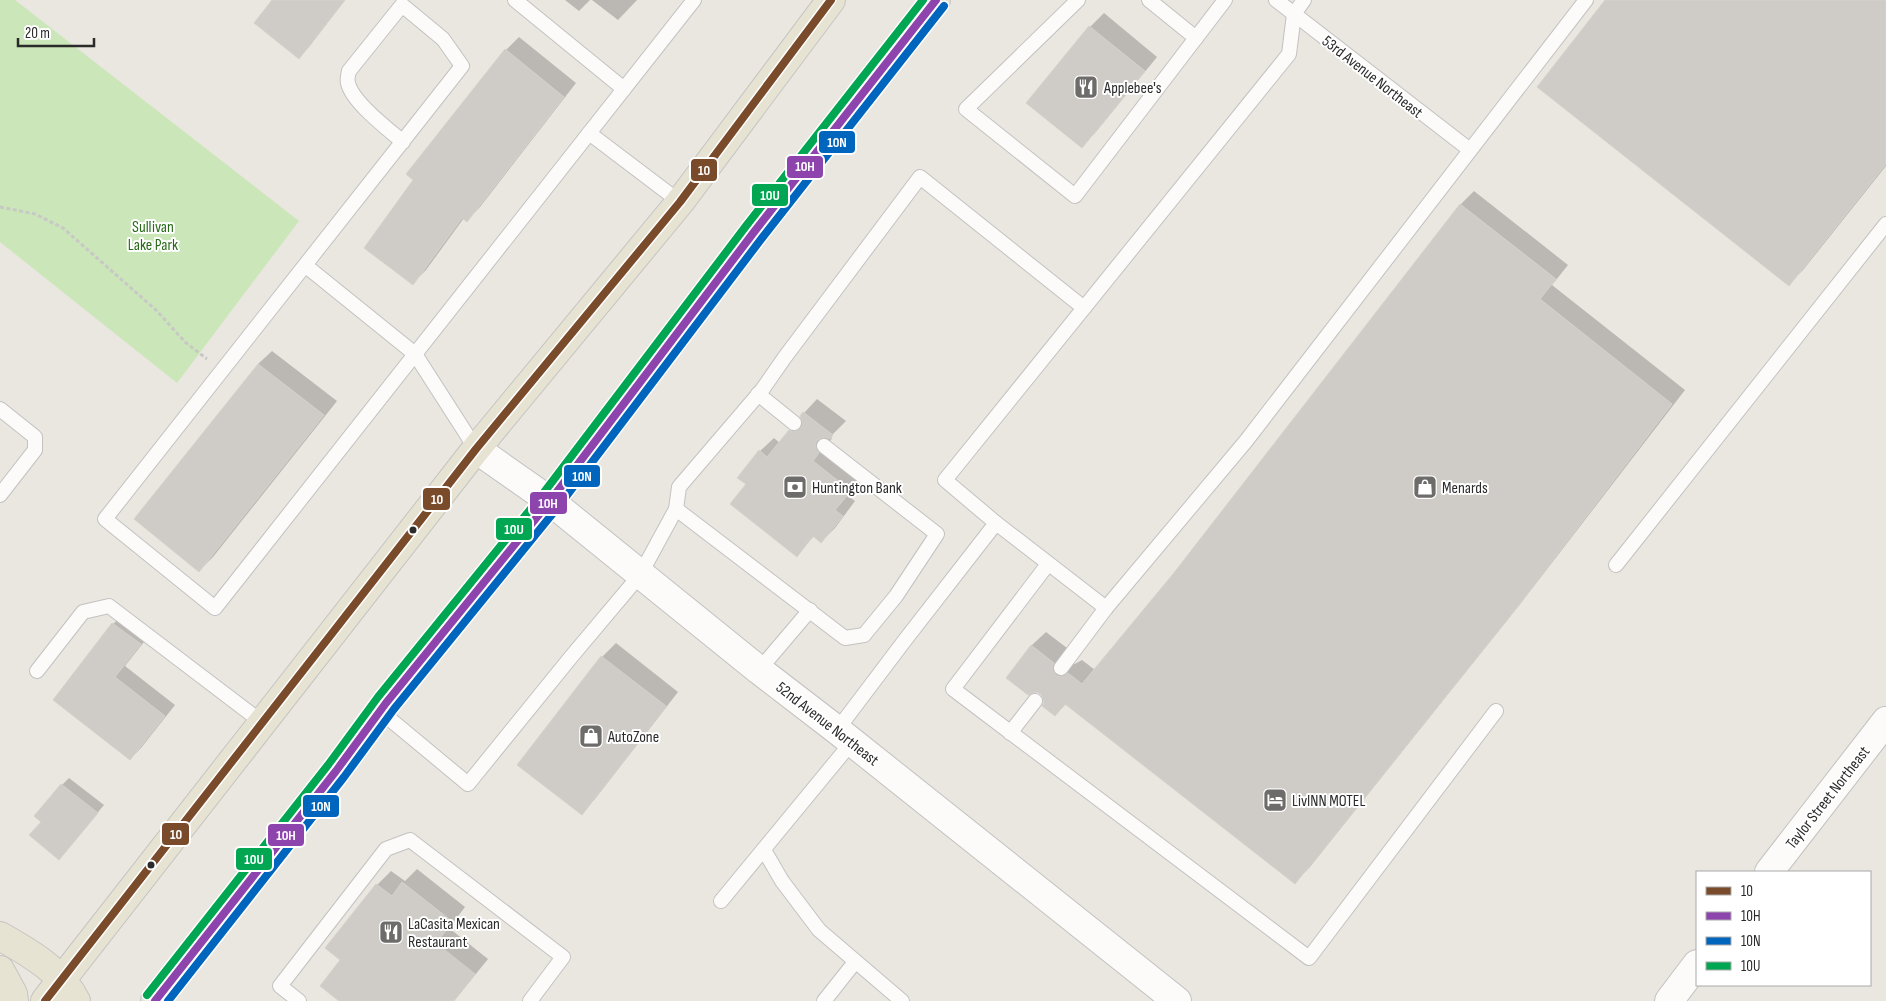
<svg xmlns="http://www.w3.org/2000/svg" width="1886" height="1001" viewBox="0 0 1886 1001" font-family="'Sofia Sans Condensed',sans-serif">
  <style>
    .green { fill: #cbe6b8 }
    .shadow { fill: #0003 }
    .building { fill: #cfccc7; stroke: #d5d2cc }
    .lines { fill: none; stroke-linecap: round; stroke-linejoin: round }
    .service-casing { stroke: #c3c2c1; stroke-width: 16 }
    .minor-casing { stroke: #c3c2c1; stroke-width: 30 }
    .primary-casing { stroke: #c5c4c1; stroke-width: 30 }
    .path { stroke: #c8c8c7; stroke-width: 3; stroke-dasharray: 4 2.5; stroke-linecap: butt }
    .service { stroke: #fcfbfa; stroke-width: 14 }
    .minor { stroke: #fcfbfa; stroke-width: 28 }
    .primary { stroke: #e7e3d3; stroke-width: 28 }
    .bus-1-casing { stroke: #fff; stroke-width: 11 }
    .bus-2-casing { stroke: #fff; stroke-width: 11 }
    .bus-3-casing { stroke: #fff; stroke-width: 11 }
    .bus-4-casing { stroke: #fff; stroke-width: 11 }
    .bus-1 { stroke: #7a4b2a; stroke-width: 8 }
    .bus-2 { stroke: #8e44ad; stroke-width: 8 }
    .bus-3 { stroke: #0065bd; stroke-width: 8 }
    .bus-4 { stroke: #00a651; stroke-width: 8 }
    .bus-dot { fill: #2b2b2b; stroke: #fff; stroke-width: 2 }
    .labels { text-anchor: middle; stroke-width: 4; stroke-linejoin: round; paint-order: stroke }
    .street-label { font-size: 16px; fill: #2b2b2b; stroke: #fff }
    .poi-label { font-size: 16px; fill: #2b2b2b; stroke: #fff; text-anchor: start }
    .park-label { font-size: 16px; fill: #286b18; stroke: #fff }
    .line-badge { stroke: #fff; stroke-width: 2 }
    .badge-label { font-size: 14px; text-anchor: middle; font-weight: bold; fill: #fff }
  </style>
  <rect width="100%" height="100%" fill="#eae6e0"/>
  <path class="green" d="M 0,0 L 15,0 L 299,221 L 177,383 L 0,242 Z"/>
  <g class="shadow">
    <path d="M 273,0 L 345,0 L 309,47 L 299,57 Z"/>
    <path d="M 565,0 L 590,0 L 579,11 Z"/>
    <path d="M 592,0 L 637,0 L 618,20 Z"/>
    <path d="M 1607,0 L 1886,0 L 1886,166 L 1803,270 L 1789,284 Z"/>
    <path d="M 1104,13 L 1157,57 L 1095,133 L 1082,146 L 1090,27 Z"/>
    <path d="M 519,37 L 576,83 L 480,207 L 467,220 L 464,218 L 426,270 L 413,283 L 506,50 Z"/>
    <path d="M 1474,191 L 1568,265 L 1552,285 L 1685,390 L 1521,603 L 1309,868 L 1295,882 L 1066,704 L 1055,715 L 1045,702 L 1042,694 L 1007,677 L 1032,645 L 1046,632 L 1067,648 L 1069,661 L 1075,664 L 1082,660 L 1095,670 L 1174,575 L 1461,204 Z"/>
    <path d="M 272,351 L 337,401 L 213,557 L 199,571 L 258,364 Z"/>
    <path d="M 817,399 L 846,421 L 831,436 L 832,438 L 826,447 L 864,476 L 848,496 L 855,501 L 835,528 L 821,542 L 814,536 L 797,555 L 747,484 L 760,451 L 774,438 L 780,443 L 802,419 L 804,413 Z"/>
    <path d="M 124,614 L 151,633 L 125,666 L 175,705 L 141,748 L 130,759 L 54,699 L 113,624 Z"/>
    <path d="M 616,643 L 678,692 L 595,799 L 582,813 L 519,765 L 602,657 Z"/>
    <path d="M 69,778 L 104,805 L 65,852 L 43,822 L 62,785 Z"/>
    <path d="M 417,869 L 465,907 L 449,928 L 488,959 L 454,1001 L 341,1001 L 342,960 L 327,948 L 377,885 L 391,871 L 405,881 Z"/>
  </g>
  <g class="building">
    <path d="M 272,0 L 345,0 L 299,59 L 254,23 Z"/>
    <path d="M 1605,0 L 1886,0 L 1886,164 L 1789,286 L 1537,87 Z"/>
    <path d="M 1089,26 L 1145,71 L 1082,148 L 1026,103 Z"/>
    <path d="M 505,49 L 564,97 L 467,222 L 462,218 L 413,285 L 364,248 L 413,180 L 406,174 Z"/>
    <path d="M 1460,204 L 1556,279 L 1540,299 L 1672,404 L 1508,619 L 1295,884 L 1065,704 L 1055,716 L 1042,706 L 1044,702 L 1041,694 L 1036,692 L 1028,695 L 1006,678 L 1031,645 L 1054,663 L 1052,667 L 1055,675 L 1060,677 L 1068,673 L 1082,684 L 1173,574 Z"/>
    <path d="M 258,364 L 324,415 L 199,572 L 134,519 Z"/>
    <path d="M 803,412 L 833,435 L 830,439 L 825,437 L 817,440 L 815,445 L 819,453 L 813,461 L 851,491 L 835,510 L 843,516 L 821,543 L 813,536 L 797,557 L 730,504 L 746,484 L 737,478 L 759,450 L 767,457 L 789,430 L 793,432 L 800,429 L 803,424 L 800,416 Z"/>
    <path d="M 112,623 L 141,644 L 115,677 L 165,716 L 130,760 L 53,700 Z"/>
    <path d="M 601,656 L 666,706 L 582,815 L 517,765 Z"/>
    <path d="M 61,784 L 98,813 L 59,860 L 29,835 L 41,822 L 34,816 Z"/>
    <path d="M 402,882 L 453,922 L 436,943 L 475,974 L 453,1001 L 339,1001 L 320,986 L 340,960 L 325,948 L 376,884 L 392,896 Z"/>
  </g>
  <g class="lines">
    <g class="service-casing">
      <g id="service">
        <path d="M 515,0 L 624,89"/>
        <path d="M 1078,0 L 966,109 L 1075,196 L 1225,0"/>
        <path d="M 1149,0 L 1196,38"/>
        <path d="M 1276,0 L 1470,150"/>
        <path d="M 589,133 L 680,202"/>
        <path d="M 403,142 C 389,130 352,102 348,83 C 347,80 348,75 349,71 L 402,5 L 443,39 L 462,66 C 344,218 225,369 105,519 L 215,608 L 694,0"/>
        <path d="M 306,266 L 415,354 L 476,449"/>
        <path d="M 758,394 L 794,423"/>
        <path d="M 0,409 L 35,437 L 35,450 L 0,495"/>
        <path d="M 676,509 L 845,638 L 864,635 L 896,596 L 937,534 L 824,446"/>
        <path d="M 996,523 L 945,480 L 1289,54 L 1294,14 L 1304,0"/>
        <path d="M 1048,564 L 953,689 L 1309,958 L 1496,711"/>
        <path d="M 1616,565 L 1886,224"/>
        <path d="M 1061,668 L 1106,608 L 1246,441 L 1586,0"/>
        <path d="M 759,670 L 810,610"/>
        <path d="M 37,671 L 83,612 L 109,606 L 263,723"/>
        <path d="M 380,711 L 468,784 L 571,657 L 640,575 L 676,509 L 679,487 L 762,390 L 785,357 L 920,177 L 1084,308"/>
        <path d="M 837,730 L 905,640 L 996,523 L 1106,608"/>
        <path d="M 1010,733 L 1035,701"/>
        <path d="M 764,850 L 782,881 L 819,930 L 902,1001"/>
        <path d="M 721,901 L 852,742"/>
        <path d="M 299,1001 L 280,986 L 386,849 L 410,840 L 563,957 L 530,1001"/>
        <path d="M 824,1001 L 855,962"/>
      </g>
    </g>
    <g class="minor-casing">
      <g id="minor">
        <path d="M 476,449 L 550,501 L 759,670 L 837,730 L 1177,1001"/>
        <path d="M 1769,872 L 1886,721"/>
        <path d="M 1669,1001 L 1697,964"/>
      </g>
    </g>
    <g class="primary-casing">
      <g id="primary">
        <path d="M 0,936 C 28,952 61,970 76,1001"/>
        <path d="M 0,970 L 13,994 L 14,1001"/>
        <path d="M 45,1001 L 476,449 L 680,202 L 831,0"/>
        <path d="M 155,1001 L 336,771 L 386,703 L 550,501 L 754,232 L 936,0"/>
      </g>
    </g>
    <path class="path" d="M 0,207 L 35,214 L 63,228 L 156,310 L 185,342 L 207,359"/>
    <use href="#service" class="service"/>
    <use href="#minor" class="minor"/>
    <use href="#primary" class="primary"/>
    <g class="bus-1-casing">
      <path id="bus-1" d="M 45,1001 L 476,449 L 680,202 L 831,0"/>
    </g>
    <g class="bus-2-casing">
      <path id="bus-2" d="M 155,1001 L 336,771 L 386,703 L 550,501 L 754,232 L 936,0"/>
    </g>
    <g class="bus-3-casing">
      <path id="bus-3" d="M 168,1001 L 344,777 L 394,709 L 558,507 L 762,238 L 944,6"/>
    </g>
    <g class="bus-4-casing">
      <path id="bus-4" d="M 147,995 L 328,765 L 378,697 L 542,495 L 746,226 L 923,0"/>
    </g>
    <use href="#bus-1" class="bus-1"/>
    <use href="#bus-2" class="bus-2"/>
    <use href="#bus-3" class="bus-3"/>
    <use href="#bus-4" class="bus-4"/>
  </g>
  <defs>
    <g id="restaurant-square" transform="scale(1.25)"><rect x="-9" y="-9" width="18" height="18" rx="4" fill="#6e6c6a" stroke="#fff"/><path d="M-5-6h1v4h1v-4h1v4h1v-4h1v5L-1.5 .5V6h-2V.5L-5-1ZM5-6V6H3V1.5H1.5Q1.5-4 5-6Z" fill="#fff"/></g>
    <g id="bank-square" transform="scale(1.25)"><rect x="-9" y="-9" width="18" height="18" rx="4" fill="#6e6c6a" stroke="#fff"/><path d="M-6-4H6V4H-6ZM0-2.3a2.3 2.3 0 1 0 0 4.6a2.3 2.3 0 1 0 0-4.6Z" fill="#fff"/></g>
    <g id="shop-square" transform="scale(1.25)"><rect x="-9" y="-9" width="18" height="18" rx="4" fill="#6e6c6a" stroke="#fff"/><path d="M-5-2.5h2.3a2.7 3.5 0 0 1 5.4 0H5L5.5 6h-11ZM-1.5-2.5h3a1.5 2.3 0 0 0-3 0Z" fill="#fff"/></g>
    <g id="hotel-square" transform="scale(1.25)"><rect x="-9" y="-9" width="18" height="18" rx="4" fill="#6e6c6a" stroke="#fff"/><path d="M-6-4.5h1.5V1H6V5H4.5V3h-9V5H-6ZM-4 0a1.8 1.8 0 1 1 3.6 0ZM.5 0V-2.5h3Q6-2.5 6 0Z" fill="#fff"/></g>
  </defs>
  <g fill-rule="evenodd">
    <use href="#restaurant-square" x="1086" y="87"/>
    <use href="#bank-square" x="795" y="487"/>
    <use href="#shop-square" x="1425" y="487"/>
    <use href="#shop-square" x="591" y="736"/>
    <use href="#hotel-square" x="1275" y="800"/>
    <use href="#restaurant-square" x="391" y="932"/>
  </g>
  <g class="bus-dot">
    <circle cx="413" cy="530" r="4.5"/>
    <circle cx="151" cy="865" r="4.5"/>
  </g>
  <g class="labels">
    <g class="street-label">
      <text transform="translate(1373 76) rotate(38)" y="6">53rd Avenue Northeast</text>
      <text transform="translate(828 723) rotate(38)" y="6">52nd Avenue Northeast</text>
      <text transform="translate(1827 797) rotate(-52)" y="6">Taylor Street Northeast</text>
    </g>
    <g class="poi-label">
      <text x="1104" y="93">Applebee's</text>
      <text x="812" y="493">Huntington Bank</text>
      <text x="1442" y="493">Menards</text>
      <text x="608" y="742">AutoZone</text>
      <text x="1292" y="806">LivINN MOTEL</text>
      <text x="408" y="929">LaCasita Mexican<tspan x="408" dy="18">Restaurant</tspan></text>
    </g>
    <g class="park-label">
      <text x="153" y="232">Sullivan<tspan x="153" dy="18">Lake Park</tspan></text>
    </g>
  </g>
  <g class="line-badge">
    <rect x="818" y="130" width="38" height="24" rx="5" fill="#0065bd"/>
    <rect x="786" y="155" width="38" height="24" rx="5" fill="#8e44ad"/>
    <rect x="690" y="158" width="28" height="24" rx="5" fill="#7a4b2a"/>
    <rect x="751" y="183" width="38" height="24" rx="5" fill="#00a651"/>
    <rect x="563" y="464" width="38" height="24" rx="5" fill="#0065bd"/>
    <rect x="422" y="487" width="29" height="24" rx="5" fill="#7a4b2a"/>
    <rect x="529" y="491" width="39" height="24" rx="5" fill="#8e44ad"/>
    <rect x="495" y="517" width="38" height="24" rx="5" fill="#00a651"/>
    <rect x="302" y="794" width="38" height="24" rx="5" fill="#0065bd"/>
    <rect x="161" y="822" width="29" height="24" rx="5" fill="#7a4b2a"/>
    <rect x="267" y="823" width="38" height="24" rx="5" fill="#8e44ad"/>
    <rect x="235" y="847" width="38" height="24" rx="5" fill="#00a651"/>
  </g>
  <g class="badge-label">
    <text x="837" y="147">10N</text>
    <text x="805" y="171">10H</text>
    <text x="704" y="175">10</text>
    <text x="770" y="200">10U</text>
    <text x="582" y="481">10N</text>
    <text x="437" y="504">10</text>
    <text x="548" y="508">10H</text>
    <text x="514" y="534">10U</text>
    <text x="321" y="811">10N</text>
    <text x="176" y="839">10</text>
    <text x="286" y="840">10H</text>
    <text x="254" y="864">10U</text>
  </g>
  <rect x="1696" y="871" width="175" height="115" fill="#ffffff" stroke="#aaaaaa"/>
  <rect x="1706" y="887" width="25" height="8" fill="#7a4b2a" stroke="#aaaaaa"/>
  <text x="1741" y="896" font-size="15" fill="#2b2b2b">10</text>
  <rect x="1706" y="912" width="25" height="8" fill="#8e44ad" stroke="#aaaaaa"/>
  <text x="1741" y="921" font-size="15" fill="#2b2b2b">10H</text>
  <rect x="1706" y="937" width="25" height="8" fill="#0065bd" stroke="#aaaaaa"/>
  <text x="1741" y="946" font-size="15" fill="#2b2b2b">10N</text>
  <rect x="1706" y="962" width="25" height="8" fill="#00a651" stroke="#aaaaaa"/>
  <text x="1741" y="971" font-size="15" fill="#2b2b2b">10U</text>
  <path d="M18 38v8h76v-8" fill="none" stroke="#2b2b2b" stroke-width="2.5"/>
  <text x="25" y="38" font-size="15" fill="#2b2b2b" stroke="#ffffff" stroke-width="4" paint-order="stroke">20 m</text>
</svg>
